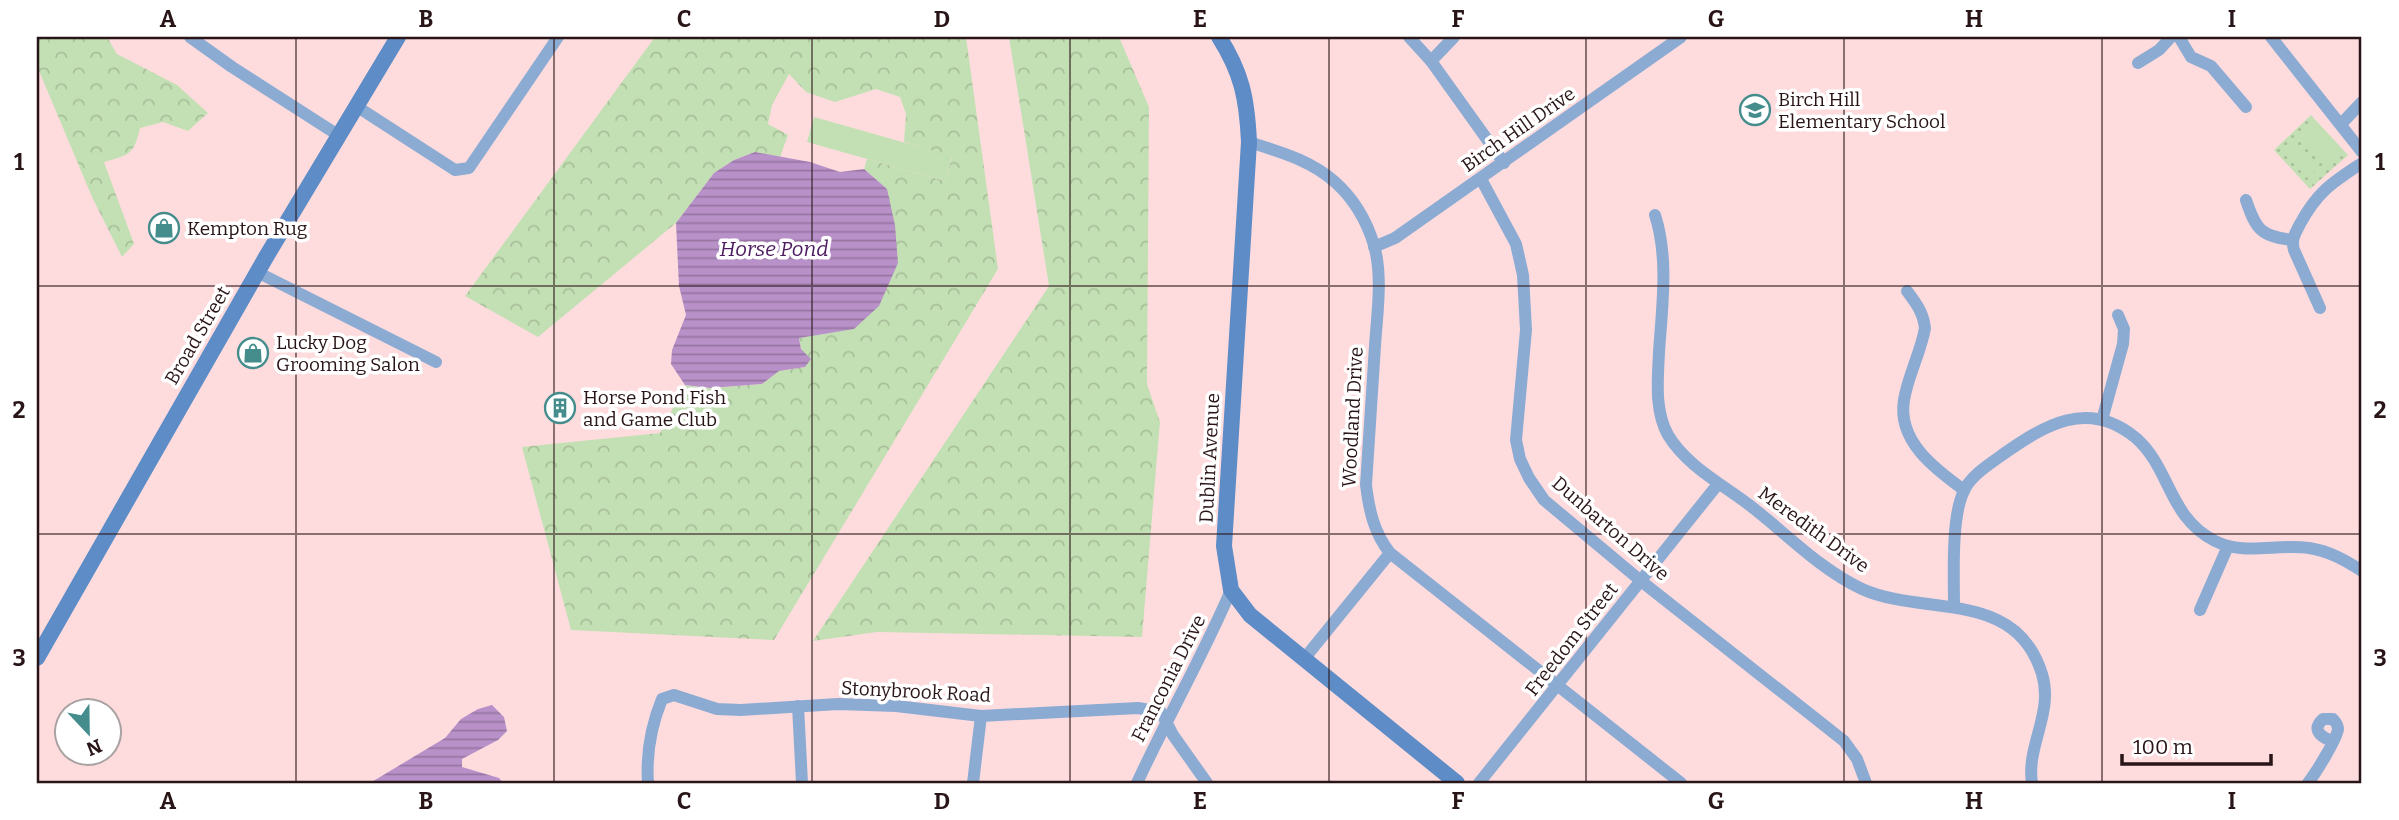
<svg xmlns="http://www.w3.org/2000/svg" width="2399" height="820" viewBox="0 0 2399 820" font-family="Bitter,serif">
  <style>
    .forest { fill: url(#forest-crowns) }
    .park { fill: url(#park-dots) }
    .pitch { fill: #c3e0b4 }
    .water { fill: url(#water-rules) }
    .lines { fill: none; stroke-linecap: round; stroke-linejoin: round }
    .street { stroke: #8cabd3; stroke-width: 12 }
    .secondary { stroke: #5e8cc7; stroke-width: 16 }
    .grid { fill: none; stroke: #291517; stroke-width: 2; stroke-opacity: 0.55 }
    .labels { text-anchor: middle; stroke-width: 7; stroke-linejoin: round; paint-order: stroke }
    .poi-label { font-size: 19px; fill: #291517; stroke: #fff; text-anchor: start }
    .street-label { font-size: 19px; fill: #291517; stroke: #fff }
    .water-label { font-size: 21px; font-style: italic; fill: #4d1c60; stroke: #fff }
    .neatline { fill: none; stroke: #291517; stroke-width: 2.5 }
    .grid-label { font-size: 23px; text-anchor: middle; font-weight: bold; fill: #291517 }
  </style>
  <defs>
    <pattern id="forest-crowns" width="20" height="18" patternUnits="userSpaceOnUse" patternTransform="scale(1.75)"><rect width="20" height="18" fill="#c3e0b4"/><path d="M2 6a3 3 0 1 1 6 0M12 15a3 3 0 1 1 6 0" fill="none" stroke="#a8bf9a"/></pattern>
    <pattern id="park-dots" width="8" height="8" patternUnits="userSpaceOnUse" patternTransform="scale(1.75)"><rect width="8" height="8" fill="#c3e0b4"/><path d="M2 2h.1M6 6h.1" fill="none" stroke="#a8bf9a" stroke-width="1.8" stroke-linecap="round"/></pattern>
    <pattern id="water-rules" width="6" height="5" patternUnits="userSpaceOnUse" patternTransform="scale(1.75)"><rect width="6" height="5" fill="#b891c9"/><path d="M0 2.5h6" fill="none" stroke="#9675a2"/></pattern>
  </defs>
  <rect width="100%" height="100%" fill="#fedcde"/>
  <g class="forest">
    <path d="M 37,37 L 107,37 L 117,54 L 177,85 L 208,113 L 188,131 L 163,122 L 140,128 C 134,155 129,155 104,162 L 134,244 L 122,257 L 92,197 L 37,66 Z"/>
    <path d="M 655,37 L 966,37 L 998,269 L 774,640 L 571,630 L 522,447 L 660,433 L 685,385 L 710,388 L 762,384 L 779,371 L 805,367 L 799,338 L 822,333 L 887,189 L 864,169 L 867,159 L 945,181 L 952,157 L 904,142 L 906,114 L 900,97 L 876,89 L 835,102 L 806,92 L 789,74 L 772,105 L 768,124 L 788,135 L 780,157 L 755,152 L 734,160 L 714,173 L 676,223 L 538,337 L 465,296 Z"/>
    <path d="M 1009,37 L 1119,37 L 1149,107 L 1147,384 L 1160,422 L 1142,637 L 877,632 L 813,641 L 1049,286 Z"/>
  </g>
  <path class="park" d="M 2311,115 L 2348,155 L 2310,189 L 2274,150 Z"/>
  <g class="pitch">
    <path d="M 814,117 L 952,156 L 945,181 L 807,142 Z"/>
    <path d="M 2313,125 L 2337,151 L 2324,163 L 2300,137 Z"/>
    <path d="M 2295,142 L 2319,168 L 2308,178 L 2284,153 Z"/>
  </g>
  <g class="water">
    <path d="M 755,152 L 810,162 L 840,172 L 864,169 L 887,189 L 895,225 L 898,263 L 879,306 L 854,329 L 799,338 L 801,349 L 811,359 L 805,367 L 779,371 L 762,384 L 710,388 L 685,385 L 671,364 L 672,350 L 686,315 L 679,286 L 676,223 L 714,173 L 734,160 Z"/>
    <path d="M 492,705 L 504,717 L 507,731 L 498,740 L 462,759 L 462,767 L 499,778 L 503,783 L 370,783 L 445,738 L 461,719 L 478,709 Z"/>
  </g>
  <g class="lines">
    <g class="street">
      <path d="M 190,37 L 232,67 L 338,135"/>
      <path d="M 1409,37 L 1431,61 L 1504,163"/>
      <path d="M 2179,37 L 2191,57 L 2211,66 L 2246,107"/>
      <path d="M 2271,37 L 2362,152"/>
      <path d="M 1431,61 L 1454,37"/>
      <path d="M 2138,63 L 2159,50 L 2171,37"/>
      <path d="M 356,106 L 455,170 L 469,168 L 558,37"/>
      <path d="M 2342,123 L 2362,102"/>
      <path d="M 1249,142 C 1280,152 1310,160 1335,182 C 1354,199 1367,222 1374,245 C 1383,277 1377,314 1375,346 C 1372,393 1369,439 1366,485 C 1369,510 1374,533 1390,553 L 1681,783"/>
      <path d="M 1481,179 L 1516,244 L 1523,275 L 1526,330 L 1516,440 L 1520,459 L 1529,478 L 1544,500 L 1641,581 L 1844,741 L 1857,759 L 1866,783"/>
      <path d="M 2246,200 C 2256,230 2261,236 2292,240"/>
      <path d="M 1655,215 C 1669,258 1662,307 1659,352 C 1658,378 1654,410 1668,435 C 1686,465 1720,483 1748,504 C 1785,532 1819,569 1862,589 C 1924,617 2016,588 2042,674 C 2054,713 2026,746 2032,783"/>
      <path d="M 1374,247 L 1395,238 L 1681,37"/>
      <path d="M 257,272 L 436,362"/>
      <path d="M 1907,291 C 1916,303 1923,312 1925,328 C 1921,352 1908,375 1904,400 C 1897,441 1935,469 1964,490"/>
      <path d="M 2320,308 L 2294,250 C 2291,239 2295,234 2300,224 C 2318,191 2332,183 2362,163"/>
      <path d="M 2102,420 L 2123,344 L 2124,329 L 2118,315"/>
      <path d="M 1954,606 C 1954,577 1951,516 1964,491 C 1970,476 1990,464 2002,455 C 2045,425 2088,398 2136,438 C 2171,469 2168,517 2215,541 C 2244,556 2278,543 2309,548 C 2329,551 2345,560 2362,571"/>
      <path d="M 2200,610 L 2228,546"/>
      <path d="M 1304,659 L 1390,553"/>
      <path d="M 798,706 L 802,783"/>
      <path d="M 648,783 C 646,754 651,726 662,699 L 674,695 L 717,709 L 741,710 L 838,704 L 896,706 L 981,716 L 1138,708 L 1161,712 L 1173,735 L 1207,783"/>
      <path d="M 973,783 L 981,716"/>
      <path d="M 1137,783 C 1167,718 1203,656 1231,590"/>
      <path d="M 1479,783 L 1718,484"/>
      <path d="M 2308,783 C 2315,774 2337,739 2338,729 C 2338,724 2336,723 2333,719 L 2323,719 C 2311,730 2321,737 2332,741"/>
    </g>
    <g class="secondary">
      <path d="M 1219,37 C 1242,73 1247,99 1249,142 L 1224,546 L 1231,590 L 1250,615 L 1457,783"/>
      <path d="M 37,658 L 266,257 L 398,37"/>
    </g>
  </g>
  <path class="grid" d="M 296,37 L 296,783M 554,37 L 554,783M 812,37 L 812,783M 1070,37 L 1070,783M 1329,37 L 1329,783M 1586,37 L 1586,783M 1844,37 L 1844,783M 2102,37 L 2102,783M 37,286 L 2362,286M 37,534 L 2362,534"/>
  <defs>
    <g id="school-ring" transform="scale(1.575)"><circle r="9.5" fill="#fff" stroke="#458d8d" stroke-width="1.5"/><path d="M0-5L7-2L0 1L-7-2ZM-4 1L0 2.5L4 1V4Q0 6-4 4Z" fill="#458d8d"/></g>
    <g id="shop-ring" transform="scale(1.575)"><circle r="9.5" fill="#fff" stroke="#458d8d" stroke-width="1.5"/><path d="M-5-2.5h2.3a2.7 3.5 0 0 1 5.4 0H5L5.5 6h-11ZM-1.5-2.5h3a1.5 2.3 0 0 0-3 0Z" fill="#458d8d"/></g>
    <g id="building-ring" transform="scale(1.575)"><circle r="9.5" fill="#fff" stroke="#458d8d" stroke-width="1.5"/><path d="M-4-6H4V6H1V3H-1V6H-4ZM-2.5-4.3h1.7v1.8h-1.7ZM.8-4.3h1.7v1.8H.8ZM-2.5-1h1.7V.8h-1.7ZM.8-1h1.7V.8H.8Z" fill="#458d8d"/></g>
  </defs>
  <g fill-rule="evenodd">
    <use href="#school-ring" x="1755" y="110"/>
    <use href="#shop-ring" x="164" y="228"/>
    <use href="#shop-ring" x="253" y="353"/>
    <use href="#building-ring" x="560" y="408"/>
  </g>
  <g class="labels">
    <g class="poi-label">
      <text x="1778" y="106">Birch Hill<tspan x="1778" dy="22">Elementary School</tspan></text>
      <text x="187" y="235">Kempton Rug</text>
      <text x="276" y="349">Lucky Dog<tspan x="276" dy="22">Grooming Salon</tspan></text>
      <text x="583" y="404">Horse Pond Fish<tspan x="583" dy="22">and Game Club</tspan></text>
    </g>
    <g class="street-label">
      <text transform="translate(1518 129) rotate(-35)" y="7">Birch Hill Drive</text>
      <text transform="translate(197 335) rotate(-60)" y="7">Broad Street</text>
      <text transform="translate(1352 417) rotate(-87)" y="7">Woodland Drive</text>
      <text transform="translate(1209 458) rotate(-87)" y="7">Dublin Avenue</text>
      <text transform="translate(1611 528) rotate(41)" y="7">Dunbarton Drive</text>
      <text transform="translate(1814 529) rotate(36)" y="7">Meredith Drive</text>
      <text transform="translate(1571 639) rotate(-52)" y="7">Freedom Street</text>
      <text transform="translate(1168 678) rotate(-63)" y="7">Franconia Drive</text>
      <text transform="translate(916 691) rotate(3)" y="7">Stonybrook Road</text>
    </g>
    <g class="water-label">
      <text x="774" y="256">Horse Pond</text>
    </g>
  </g>
  <rect width="2399" height="820" fill="none" stroke="#ffffff" stroke-width="77"/>
  <g transform="translate(88 732) rotate(158)"><circle r="33" fill="#ffffff" stroke="#a9a1a2" stroke-width="2"/>
  <path d="M0-5L12 26L0 18L-12 26Z" fill="#458d8d"/>
  <text y="-10" font-size="19" font-weight="bold" text-anchor="middle" fill="#291517">N</text>
  </g>
  <path d="M2122 754v10h149v-10" fill="none" stroke="#291517" stroke-width="3.5"/>
  <text x="2133" y="754" font-size="21" fill="#291517" stroke="#ffffff" stroke-width="5" paint-order="stroke">100 m</text>
  <rect x="38" y="38" width="2322" height="744" class="neatline"/>
  <g class="grid-label">
    <text x="168" y="27">A</text>
    <text x="426" y="27">B</text>
    <text x="684" y="27">C</text>
    <text x="942" y="27">D</text>
    <text x="1200" y="27">E</text>
    <text x="1458" y="27">F</text>
    <text x="1716" y="27">G</text>
    <text x="1974" y="27">H</text>
    <text x="2232" y="27">I</text>
    <text x="19" y="170">1</text>
    <text x="2380" y="170">1</text>
    <text x="19" y="418">2</text>
    <text x="2380" y="418">2</text>
    <text x="19" y="666">3</text>
    <text x="2380" y="666">3</text>
    <text x="168" y="809">A</text>
    <text x="426" y="809">B</text>
    <text x="684" y="809">C</text>
    <text x="942" y="809">D</text>
    <text x="1200" y="809">E</text>
    <text x="1458" y="809">F</text>
    <text x="1716" y="809">G</text>
    <text x="1974" y="809">H</text>
    <text x="2232" y="809">I</text>
  </g>
</svg>
